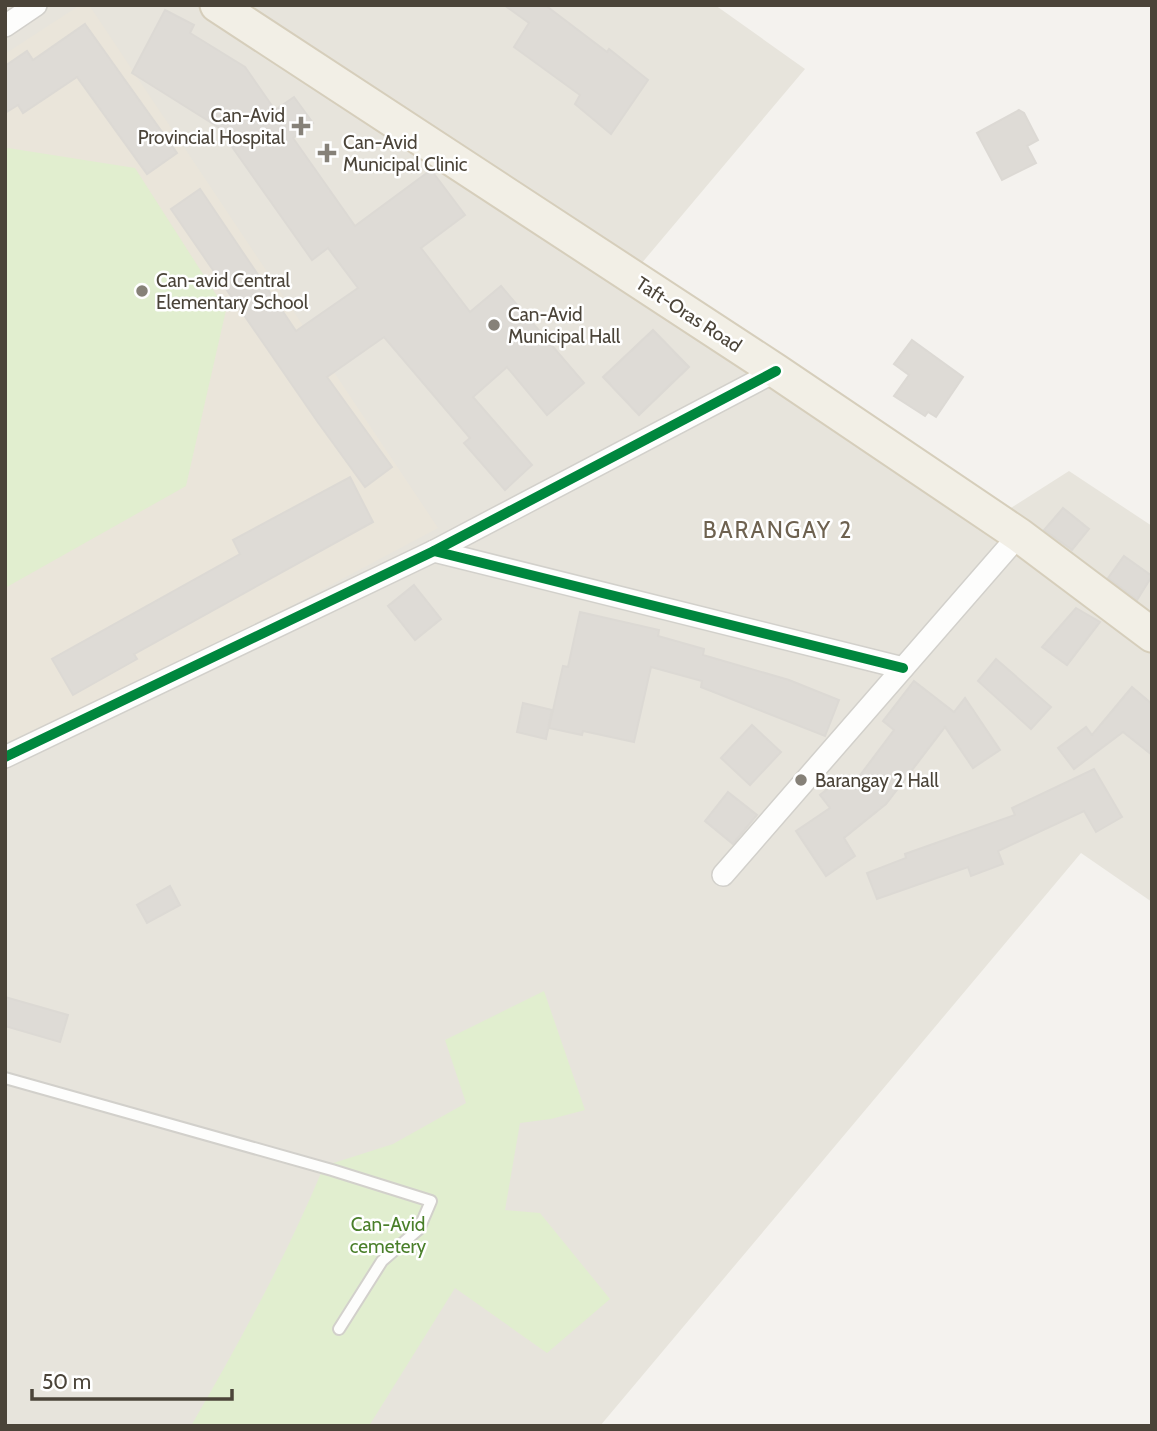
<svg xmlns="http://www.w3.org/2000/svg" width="1157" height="1431" viewBox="0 0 1157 1431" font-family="Cabin,sans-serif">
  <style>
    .residential { fill: #e7e4dc }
    .education { fill: #eae5da }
    .green { fill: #e1eecf }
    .building { fill: #dedbd6; stroke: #dcd9d4; stroke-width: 2 }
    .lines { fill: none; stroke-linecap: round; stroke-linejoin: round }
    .service-casing { stroke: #d2d0cb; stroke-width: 14 }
    .minor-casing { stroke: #d2d0cb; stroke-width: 24 }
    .primary-casing { stroke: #d6cebb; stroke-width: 37 }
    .service { stroke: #fdfdfc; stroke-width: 10 }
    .minor { stroke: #fdfdfc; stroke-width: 21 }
    .primary { stroke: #f2efe6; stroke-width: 33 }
    .cycleway-casing { stroke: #fff; stroke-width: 15 }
    .cycleway { stroke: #00873e; stroke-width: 10 }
    .poi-dot { fill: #868178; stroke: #fff; stroke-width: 2.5 }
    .labels { text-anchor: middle; stroke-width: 5; stroke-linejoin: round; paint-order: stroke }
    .poi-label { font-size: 19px; fill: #4b4439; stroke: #fff; text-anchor: start }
    .street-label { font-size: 19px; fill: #4b4439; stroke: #fff }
    .park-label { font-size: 19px; fill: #4a7f2a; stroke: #fff }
    .quarter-label { font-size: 23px; letter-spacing: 2px; fill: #6e6250; stroke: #fff }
  </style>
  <rect width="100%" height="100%" fill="#f4f2ee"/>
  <path class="residential" d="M 5,5 L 715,5 L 805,69 L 625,283 L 995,518 L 1069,471 L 1152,526 L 1152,902 L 1081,853 L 600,1426 L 5,1426 Z"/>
  <path class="education" d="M 80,5 L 89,5 L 438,528 L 5,758 L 5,54 Z"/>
  <g class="green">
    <path d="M 8,148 L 135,168 L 226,310 L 186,486 L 5,588 L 5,150 Z"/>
    <path d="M 544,991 L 585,1110 L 551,1119 L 520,1123 L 505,1210 L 540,1213 L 610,1299 L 547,1353 L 455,1288 L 369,1426 L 191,1426 C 240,1342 287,1255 324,1166 L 393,1144 L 466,1103 L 445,1040 Z"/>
  </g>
  <g class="building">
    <path d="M 504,5 L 545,5 L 607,52 L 609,49 L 648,80 L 611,134 L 575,104 L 580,95 L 514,47 L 529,23 Z"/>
    <path d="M 165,10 L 194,25 L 190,33 L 245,67 L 275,110 L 294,97 L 313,123 L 293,138 L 355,226 L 431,170 L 465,215 L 421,248 L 470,312 L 501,286 L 584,383 L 547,415 L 507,367 L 473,397 L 532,465 L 505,490 L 464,443 L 470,438 L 384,337 L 327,377 L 392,467 L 365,487 L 317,421 L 171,209 L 200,189 L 296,331 L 358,288 L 328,248 L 312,260 L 218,127 L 132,73 Z"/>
    <path d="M 85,24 L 177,153 L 147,174 L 77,77 L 23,113 L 18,105 L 5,113 L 5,66 L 27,51 L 33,60 Z"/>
    <path d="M 1019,110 L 1024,113 L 1038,140 L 1027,146 L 1036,163 L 1002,180 L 977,133 Z"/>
    <path d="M 653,330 L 689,367 L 639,415 L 603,377 Z"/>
    <path d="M 912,340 L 963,377 L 936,417 L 928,412 L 925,416 L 894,396 L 909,375 L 894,364 Z"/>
    <path d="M 350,477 L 373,522 L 134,654 L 137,659 L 73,695 L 52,659 L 240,554 L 233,540 Z"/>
    <path d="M 1063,508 L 1089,529 L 1072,550 L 1044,530 Z"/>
    <path d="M 1124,556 L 1152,576 L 1137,600 L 1108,578 Z"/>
    <path d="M 414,585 L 441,619 L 415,640 L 388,606 Z"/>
    <path d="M 1076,608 L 1100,622 L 1067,665 L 1042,647 Z"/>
    <path d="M 580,612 L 659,630 L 658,636 L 704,649 L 703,655 L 789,680 L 839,700 L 825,736 L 701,687 L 702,681 L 651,667 L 634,742 L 583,731 L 582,735 L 549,728 L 563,666 L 568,667 Z"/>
    <path d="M 996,659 L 1051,707 L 1031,729 L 978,681 Z"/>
    <path d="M 914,681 L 954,712 L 965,698 L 1000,750 L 973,768 L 945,727 L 886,804 L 844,838 L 855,856 L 826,876 L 796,831 L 830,808 L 820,795 L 844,776 L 852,786 L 894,730 L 883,721 Z"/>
    <path d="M 1132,687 L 1152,704 L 1152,755 L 1123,732 L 1074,769 L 1058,748 L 1086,727 L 1092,735 Z"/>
    <path d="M 523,703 L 552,710 L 546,739 L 517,732 Z"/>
    <path d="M 752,725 L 781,752 L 750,785 L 721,758 Z"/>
    <path d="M 1094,769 L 1122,817 L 1096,832 L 1084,811 L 998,851 L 1003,864 L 971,876 L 968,867 L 877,899 L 867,873 L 906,858 L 905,854 L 1015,815 L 1012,808 Z"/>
    <path d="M 728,792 L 757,815 L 733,844 L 705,821 Z"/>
    <path d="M 170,886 L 180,905 L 147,923 L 137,905 Z"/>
    <path d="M 5,997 L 68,1015 L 60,1042 L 5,1026 Z"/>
  </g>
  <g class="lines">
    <g class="service-casing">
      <path id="service" d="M 5,1078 L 332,1170 L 431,1201 L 419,1229 L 382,1261 L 339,1329"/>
    </g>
    <g class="minor-casing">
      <g id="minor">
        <path d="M 5,26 L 36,5"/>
        <path d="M 434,551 L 903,668"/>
        <path d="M 5,757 L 434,551 L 776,371"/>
        <path d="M 723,875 L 1019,535"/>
      </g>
    </g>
    <g class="primary-casing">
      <path id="primary" d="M 217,5 L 776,371 L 1019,535 L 1152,635"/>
    </g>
    <use href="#service" class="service"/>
    <use href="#minor" class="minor"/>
    <use href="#primary" class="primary"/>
    <g class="cycleway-casing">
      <g id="cycleway">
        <path d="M 434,551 L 903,668"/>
        <path d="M 5,757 L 434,551 L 776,371"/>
      </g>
    </g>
    <use href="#cycleway" class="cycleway"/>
  </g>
  <g class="poi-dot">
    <path d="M297.5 115.5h7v7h7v7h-7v7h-7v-7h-7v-7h7z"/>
    <path d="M323.5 142.5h7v7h7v7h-7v7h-7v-7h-7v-7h7z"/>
    <circle cx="142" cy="291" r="7"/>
    <circle cx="494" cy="325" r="7"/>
    <circle cx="801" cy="780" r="7"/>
  </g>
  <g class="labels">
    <g class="poi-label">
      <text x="285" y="122" text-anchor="end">Can-Avid<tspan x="285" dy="22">Provincial Hospital</tspan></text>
      <text x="343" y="149">Can-Avid<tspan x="343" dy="22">Municipal Clinic</tspan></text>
      <text x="156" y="287">Can-avid Central<tspan x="156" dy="22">Elementary School</tspan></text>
      <text x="508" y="321">Can-Avid<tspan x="508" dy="22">Municipal Hall</tspan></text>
      <text x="815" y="787">Barangay 2 Hall</text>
    </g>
    <g class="street-label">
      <text transform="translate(689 314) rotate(33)" y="7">Taft-Oras Road</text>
    </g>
    <g class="park-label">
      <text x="388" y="1231">Can-Avid<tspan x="388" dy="22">cemetery</tspan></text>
    </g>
    <g class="quarter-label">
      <text x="778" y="538">BARANGAY 2</text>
    </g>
  </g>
  <rect width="1157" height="1431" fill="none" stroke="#4b4439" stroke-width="14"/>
  <path d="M32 1389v10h200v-10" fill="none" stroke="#4b4439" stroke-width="3.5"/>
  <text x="42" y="1389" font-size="21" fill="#4b4439" stroke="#ffffff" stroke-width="5" paint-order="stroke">50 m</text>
</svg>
